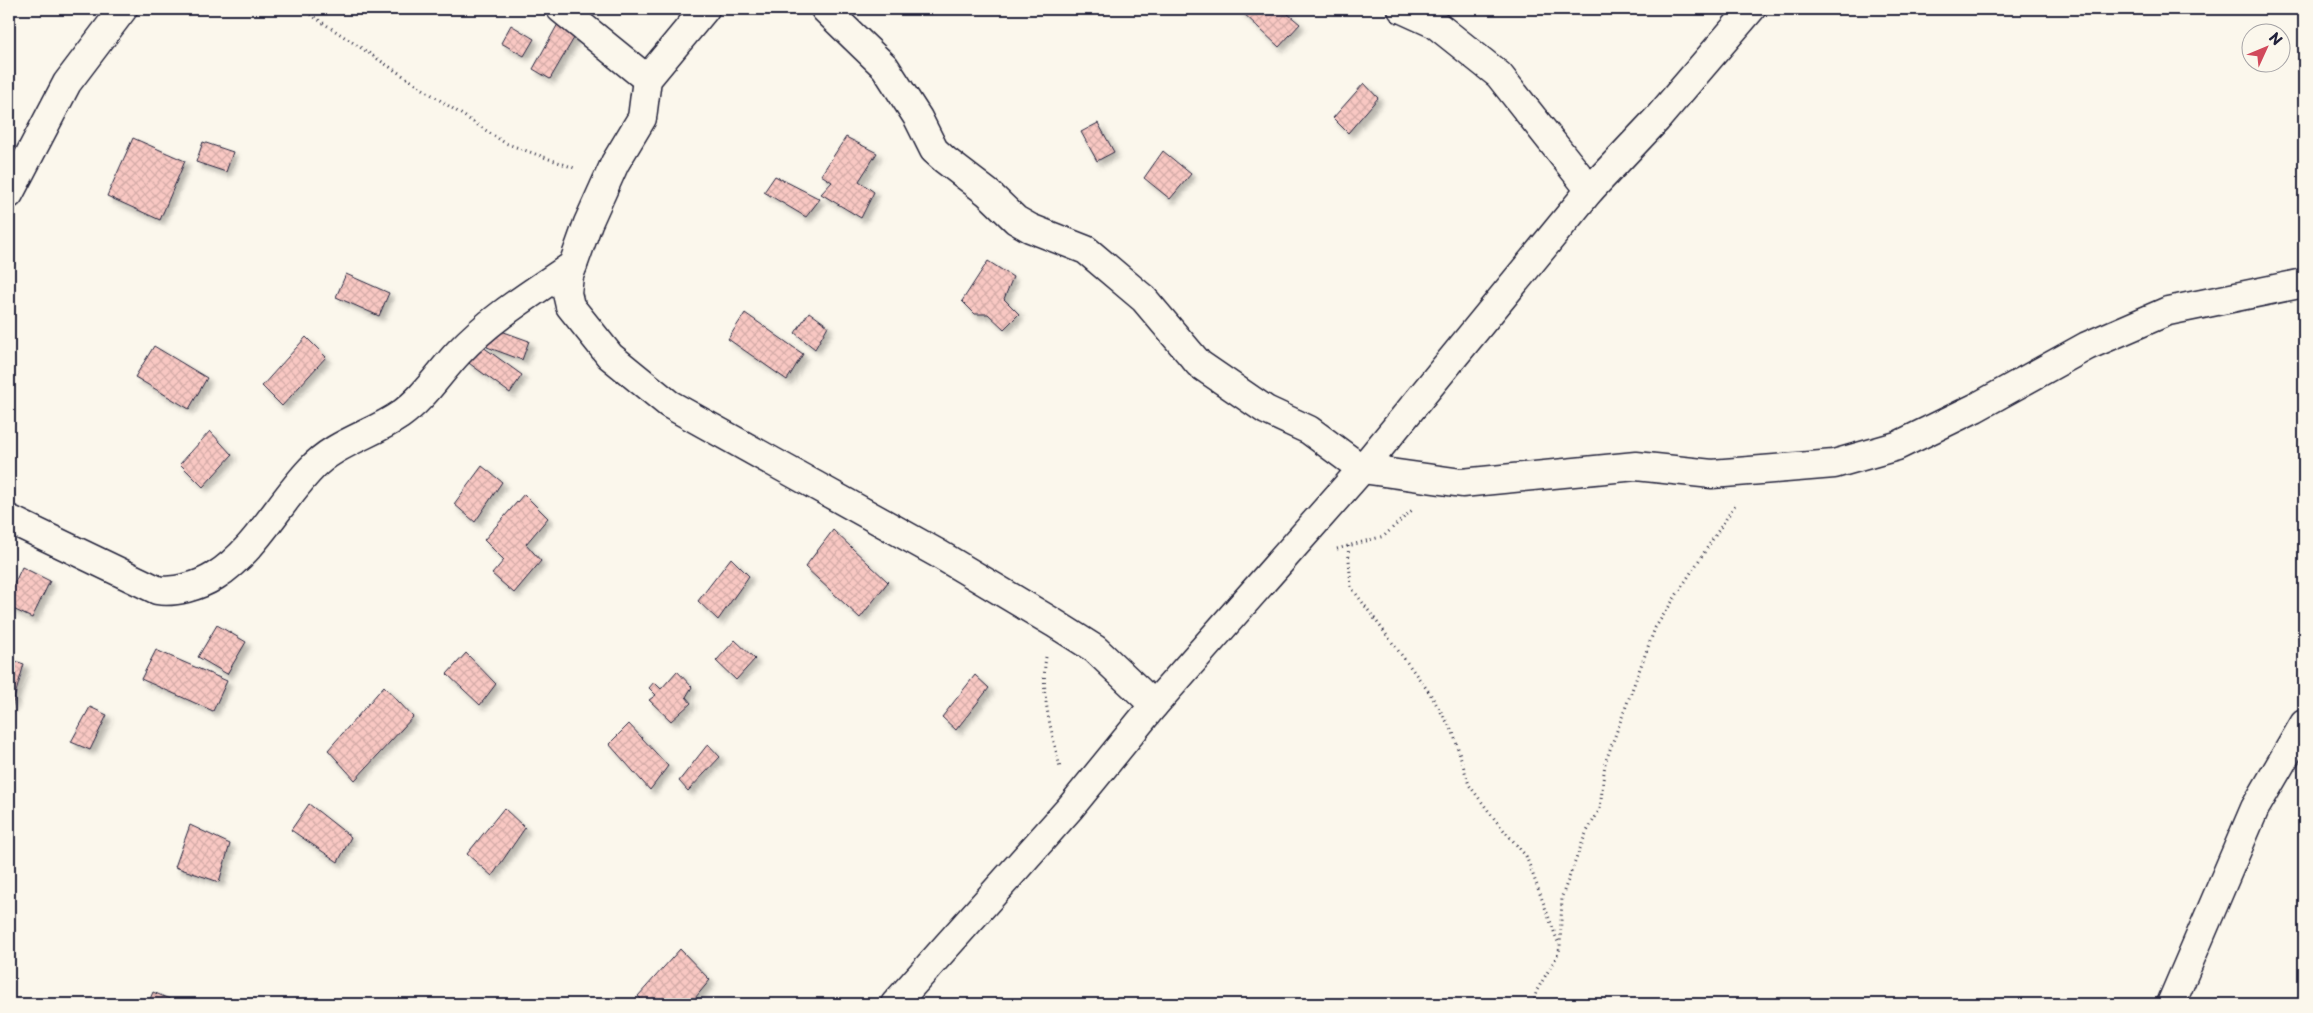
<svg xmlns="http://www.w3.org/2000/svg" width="2313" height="1013" viewBox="0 0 2313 1013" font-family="'Playpen Sans',sans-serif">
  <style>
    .building { fill: url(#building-cross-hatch); stroke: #22223b; filter: url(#shadow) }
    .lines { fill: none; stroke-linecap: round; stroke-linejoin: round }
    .minor-casing { stroke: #22223b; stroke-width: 31 }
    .path { stroke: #22223b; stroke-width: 3; stroke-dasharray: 1 4; stroke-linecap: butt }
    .minor { stroke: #fbf7ec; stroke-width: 28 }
  </style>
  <defs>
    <pattern id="building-cross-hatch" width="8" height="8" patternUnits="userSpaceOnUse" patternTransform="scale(1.25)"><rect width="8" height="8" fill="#f9c8c3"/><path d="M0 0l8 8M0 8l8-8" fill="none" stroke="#d5aca8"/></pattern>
    <filter id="shadow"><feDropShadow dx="4.5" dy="4.5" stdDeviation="2.5" flood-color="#0004"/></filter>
  </defs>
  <rect width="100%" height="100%" fill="#fbf7ec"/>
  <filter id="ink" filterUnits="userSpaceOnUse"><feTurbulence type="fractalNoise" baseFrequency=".02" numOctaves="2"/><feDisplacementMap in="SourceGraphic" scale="10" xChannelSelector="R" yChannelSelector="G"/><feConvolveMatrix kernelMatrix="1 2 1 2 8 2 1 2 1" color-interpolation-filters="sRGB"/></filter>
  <g filter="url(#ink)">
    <g class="building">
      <path d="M 1239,9 L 1282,9 L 1300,24 L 1279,47 Z"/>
      <path d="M 559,22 L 577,33 L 550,79 L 533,69 Z"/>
      <path d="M 511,25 L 534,39 L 524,56 L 501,43 Z"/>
      <path d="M 1364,83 L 1378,98 L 1348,133 L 1333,118 Z"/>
      <path d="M 1098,123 L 1114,152 L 1097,161 L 1081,132 Z"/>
      <path d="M 846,137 L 877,153 L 859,181 L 874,192 L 861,218 L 821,194 L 832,182 L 821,175 Z"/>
      <path d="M 133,138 L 185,161 L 160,220 L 107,196 Z"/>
      <path d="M 203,142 L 233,152 L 226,172 L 196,162 Z"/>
      <path d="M 1163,151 L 1191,174 L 1170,199 L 1144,178 Z"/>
      <path d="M 775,176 L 820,199 L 806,217 L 764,192 Z"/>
      <path d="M 988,261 L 1013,277 L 1004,299 L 1019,314 L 1004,329 L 988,314 L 975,314 L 962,301 Z"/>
      <path d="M 346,274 L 389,293 L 379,316 L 336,297 Z"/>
      <path d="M 809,312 L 828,326 L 815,349 L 795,333 Z"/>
      <path d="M 745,313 L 803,354 L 787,380 L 728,339 Z"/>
      <path d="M 493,328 L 529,341 L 522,360 L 487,347 Z"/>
      <path d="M 306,337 L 326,357 L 282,406 L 262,386 Z"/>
      <path d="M 479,344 L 522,375 L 510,393 L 466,361 Z"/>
      <path d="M 154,346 L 207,378 L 189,409 L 135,377 Z"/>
      <path d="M 210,431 L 232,455 L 203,487 L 180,464 Z"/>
      <path d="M 482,466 L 502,482 L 475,522 L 454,504 Z"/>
      <path d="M 524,494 L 548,518 L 526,544 L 541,561 L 514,593 L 492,574 L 504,560 L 484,540 Z"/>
      <path d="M 833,530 L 888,582 L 860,618 L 805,567 Z"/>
      <path d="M 731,558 L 749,576 L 718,620 L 698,601 Z"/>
      <path d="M 22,567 L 50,581 L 32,618 L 9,607 L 9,595 Z"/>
      <path d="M 217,625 L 246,642 L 227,674 L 198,657 Z"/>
      <path d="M 735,640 L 755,659 L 736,680 L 716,661 Z"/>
      <path d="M 156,650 L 227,681 L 213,711 L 141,679 Z"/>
      <path d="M 466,653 L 496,684 L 480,705 L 447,674 Z"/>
      <path d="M 9,659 L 24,664 L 12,706 L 9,706 Z"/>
      <path d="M 677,671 L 692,687 L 686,697 L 691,703 L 671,721 L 649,700 L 656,695 L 649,688 L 654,682 L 661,689 Z"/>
      <path d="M 975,675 L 989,688 L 956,730 L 942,717 Z"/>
      <path d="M 384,686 L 413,717 L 355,780 L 328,750 Z"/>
      <path d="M 90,707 L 107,715 L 90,750 L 71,742 Z"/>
      <path d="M 629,724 L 668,766 L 650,790 L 609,744 Z"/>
      <path d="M 708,744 L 720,757 L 688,791 L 679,781 Z"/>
      <path d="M 309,804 L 351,837 L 338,862 L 291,830 Z"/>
      <path d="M 504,808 L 525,828 L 492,876 L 467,854 Z"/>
      <path d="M 190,825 L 230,844 L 219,882 L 175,867 Z"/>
      <path d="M 680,949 L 710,980 L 690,1004 L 646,1004 L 638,996 Z"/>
      <path d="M 153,992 L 181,1004 L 148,1004 Z"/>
    </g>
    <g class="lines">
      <g class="minor-casing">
        <g id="minor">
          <path d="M 561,9 L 647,79"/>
          <path d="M 705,9 L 647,79 L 642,118 L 615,163 L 588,223 L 569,276 L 567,293 L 570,306 L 610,356 L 669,404 L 937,553 L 1054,623 L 1095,649 L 1154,705"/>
          <path d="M 825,9 L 885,67 L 918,118 L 934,150 L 945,160 L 988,193 L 1016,220 L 1030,228 L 1086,250 L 1092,255 L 1144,299 L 1199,364 L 1266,410 L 1309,430 L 1362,469 L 1462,483 L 1636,466 L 1712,474 L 1834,464 L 1897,446 L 1975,408 L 2087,346 L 2168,311 L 2304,283"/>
          <path d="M 1402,9 L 1435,24 L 1499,75 L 1590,190"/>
          <path d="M 9,194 L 67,83 L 123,9"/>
          <path d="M 9,519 L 157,590 C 175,593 199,586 215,576 C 255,551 278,504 310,470 C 334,443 371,435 400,415 C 424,398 439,373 459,352 C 492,317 534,292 573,265"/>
          <path d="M 895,1004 L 1070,808 L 1154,705 L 1362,469 L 1590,190 L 1657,119 L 1751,9"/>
          <path d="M 2171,1004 L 2255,808 L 2304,724"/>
        </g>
      </g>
      <g class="path">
        <path d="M 302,9 L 505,143 L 577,169"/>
        <path d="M 1348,546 L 1351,587 L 1429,692 L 1453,732 L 1469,785 L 1496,821 L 1526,856 L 1559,945"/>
        <path d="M 1337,549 L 1384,536 L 1413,509"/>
        <path d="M 1046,657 C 1040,695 1052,731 1060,768"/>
        <path d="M 1533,1004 L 1537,990 L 1557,956 L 1560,948 L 1562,896 L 1586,833 L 1600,809 L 1605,763 L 1655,628 L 1735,505"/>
      </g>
      <use href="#minor" class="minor"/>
    </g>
  </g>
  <rect width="2313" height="1013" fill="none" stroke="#fbf7ec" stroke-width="30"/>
  <rect x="15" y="15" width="2283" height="983" fill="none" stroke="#22223b" stroke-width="2" filter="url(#ink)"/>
  <g transform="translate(2266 48) rotate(46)"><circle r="24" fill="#fbf7ec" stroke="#a4a2a5"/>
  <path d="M0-4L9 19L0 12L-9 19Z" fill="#d1495b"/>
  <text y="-8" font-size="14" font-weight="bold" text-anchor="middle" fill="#22223b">N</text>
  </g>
</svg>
